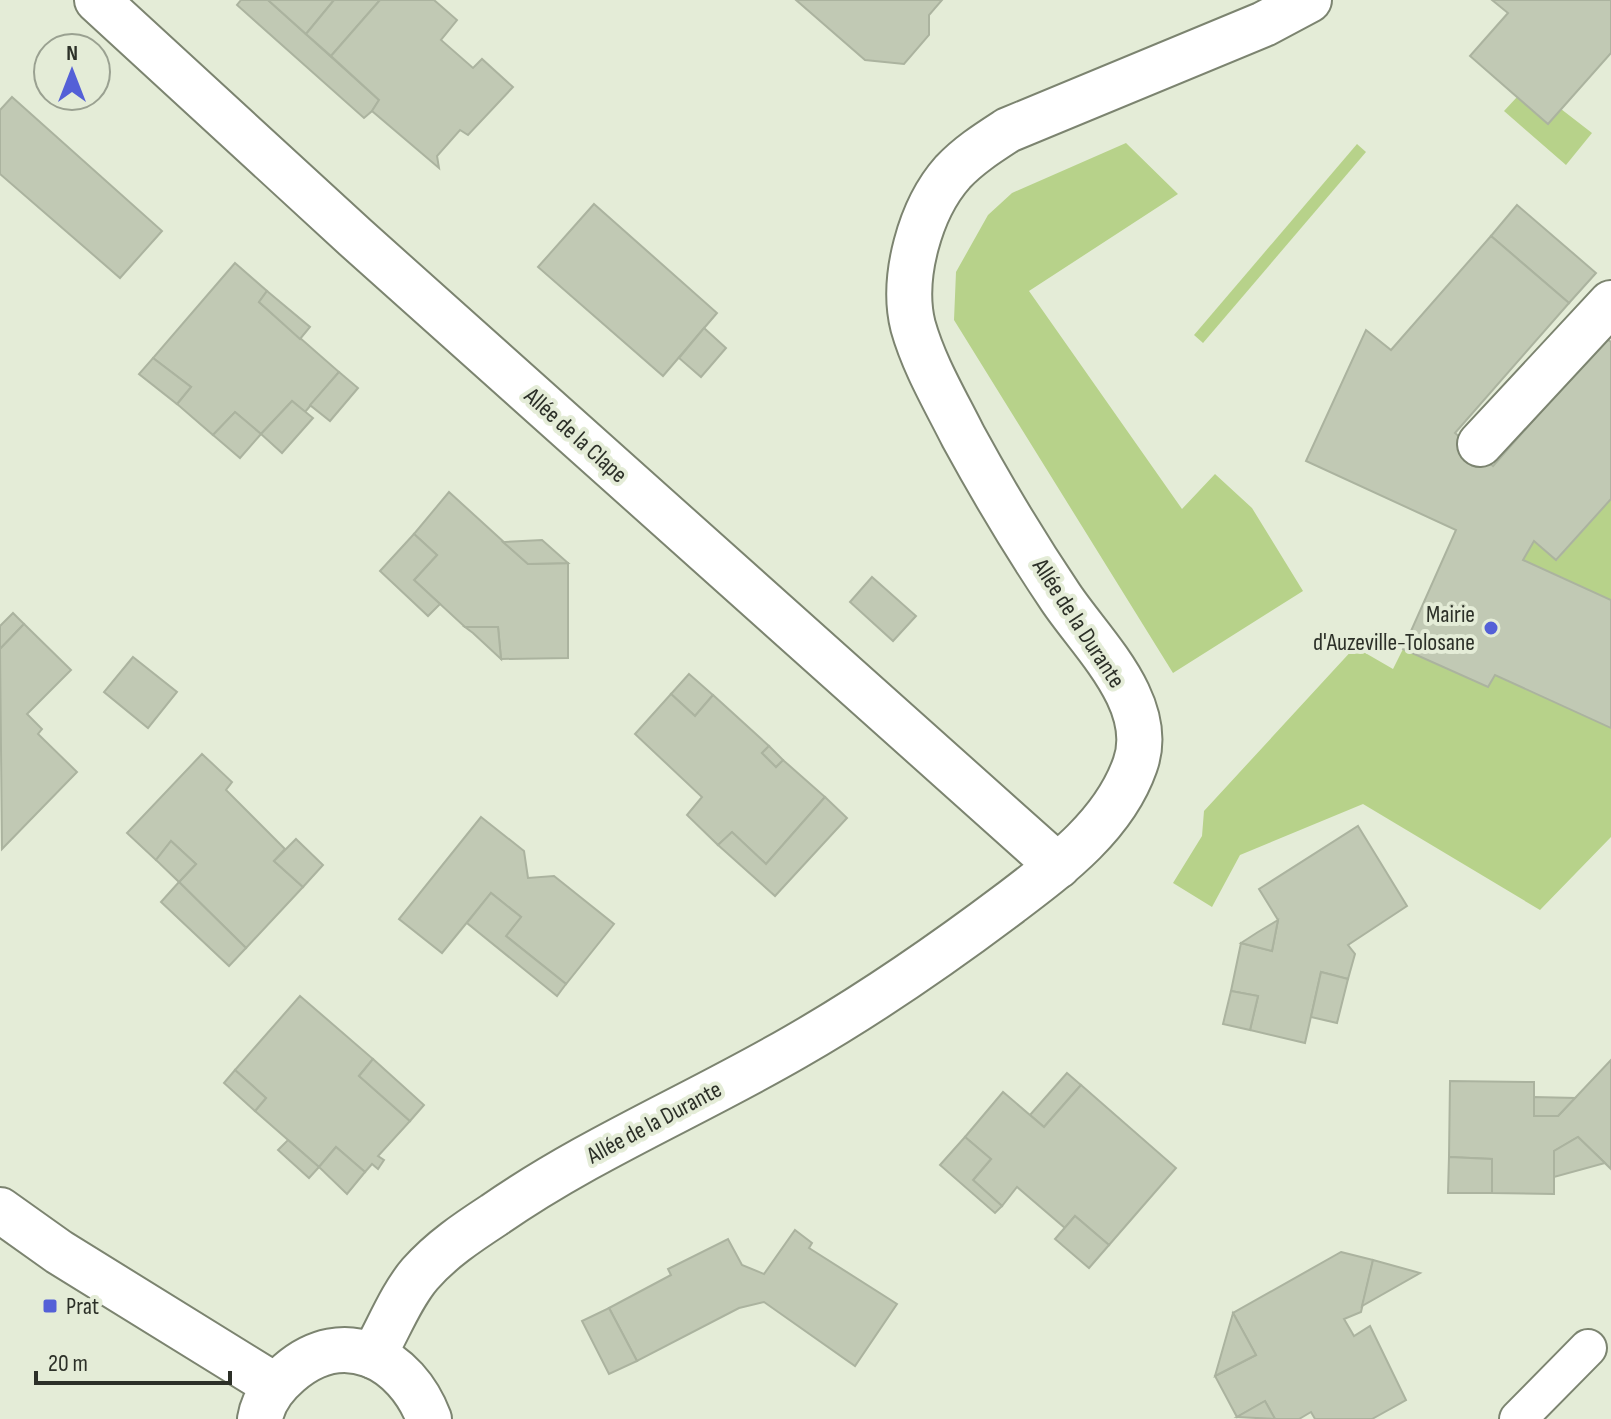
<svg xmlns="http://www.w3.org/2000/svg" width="1611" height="1419" viewBox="0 0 1611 1419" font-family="'Sofia Sans Condensed',sans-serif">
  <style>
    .green { fill: #b7d28a }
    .building { fill: #c1c9b4; stroke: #abb39f; stroke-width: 2 }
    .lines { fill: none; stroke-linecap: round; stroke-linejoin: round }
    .service-casing { stroke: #7c8470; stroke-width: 40 }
    .pedestrian-casing { stroke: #7c8470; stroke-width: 48 }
    .minor-casing { stroke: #7c8470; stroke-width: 48 }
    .tertiary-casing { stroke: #7c8470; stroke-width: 48 }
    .service { stroke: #fff; stroke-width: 36 }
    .pedestrian { stroke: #fff; stroke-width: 44 }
    .minor { stroke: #fff; stroke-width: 44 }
    .tertiary { stroke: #fff; stroke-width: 44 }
    .poi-dot { fill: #5460d7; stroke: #e4ecd7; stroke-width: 3 }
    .labels { text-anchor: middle; stroke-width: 8; stroke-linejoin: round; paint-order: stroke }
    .street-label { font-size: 24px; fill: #2c3028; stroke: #e4ecd7 }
    .poi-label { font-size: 24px; fill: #2c3028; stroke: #e4ecd7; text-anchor: end }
  </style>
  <rect width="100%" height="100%" fill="#e4ecd7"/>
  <g class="green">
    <path d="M 1517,97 L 1547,123 L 1561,109 L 1592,133 L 1566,165 L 1504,111 Z"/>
    <path d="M 1126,143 L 1178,194 L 1029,291 L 1182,509 L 1215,474 L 1252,508 L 1303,591 L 1173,673 L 954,320 L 956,272 L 988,215 L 1012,193 Z"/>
    <path d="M 1357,144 L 1366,152 L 1203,343 L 1194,335 Z"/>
    <path d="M 1611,499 L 1611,600 L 1523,560 L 1534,541 L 1557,560 Z"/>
    <path d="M 1355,647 L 1393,669 L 1403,649 L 1488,687 L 1495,675 L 1611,728 L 1611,837 L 1540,910 L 1363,804 L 1240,855 L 1212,907 L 1173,883 L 1202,836 L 1204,811 Z"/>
  </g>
  <g class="building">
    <path d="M 241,0 L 268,0 L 379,100 L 372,111 L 364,118 L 237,5 Z"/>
    <path d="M 268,0 L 334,0 L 306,34 Z"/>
    <path d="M 334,0 L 380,0 L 331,56 L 306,34 Z"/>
    <path d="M 380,0 L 434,0 L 457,20 L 441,40 L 473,68 L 482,59 L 513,87 L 468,135 L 460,130 L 437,156 L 439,168 L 372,111 L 379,100 L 331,56 Z"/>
    <path d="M 796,0 L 942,0 L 929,15 L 929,35 L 904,64 L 865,60 Z"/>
    <path d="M 1492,0 L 1611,0 L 1611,53 L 1548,124 L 1470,56 L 1508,13 Z"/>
    <path d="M 12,97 L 162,231 L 120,278 L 0,174 L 0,110 Z"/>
    <path d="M 594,204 L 717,313 L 663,376 L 538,267 Z"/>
    <path d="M 1517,205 L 1596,273 L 1569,303 L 1491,236 Z"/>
    <path d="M 1491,236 L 1569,303 L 1455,433 L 1493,466 L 1606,338 L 1611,342 L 1611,499 L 1556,560 L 1534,541 L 1523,560 L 1611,600 L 1611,728 L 1495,675 L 1488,687 L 1403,649 L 1456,530 L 1306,461 L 1366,330 L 1391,350 Z"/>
    <path d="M 235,263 L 267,291 L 259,302 L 339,372 L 305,412 L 292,401 L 261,434 L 235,412 L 213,435 L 177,404 L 191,387 L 153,358 Z"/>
    <path d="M 267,291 L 310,327 L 300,339 L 259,302 Z"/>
    <path d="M 704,328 L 726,348 L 701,377 L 679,358 Z"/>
    <path d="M 153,358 L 191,387 L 177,404 L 139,374 Z"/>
    <path d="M 339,372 L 358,388 L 330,421 L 310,405 Z"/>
    <path d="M 292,401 L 313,418 L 282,453 L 261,434 Z"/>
    <path d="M 235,412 L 261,434 L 240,458 L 213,435 Z"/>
    <path d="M 449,492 L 528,564 L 568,563 L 568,658 L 501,659 L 498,627 L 465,627 L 414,580 L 437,555 L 414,534 Z"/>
    <path d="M 414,534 L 437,555 L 414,580 L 440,604 L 428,616 L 380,571 Z"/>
    <path d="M 542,540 L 568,563 L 528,564 L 503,542 Z"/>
    <path d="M 872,577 L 916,616 L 893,641 L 850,602 Z"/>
    <path d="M 13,613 L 24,624 L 0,649 L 0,626 Z"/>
    <path d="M 24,624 L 71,670 L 27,714 L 42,729 L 38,734 L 77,772 L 2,849 L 0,649 Z"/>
    <path d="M 465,627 L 498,627 L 501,659 L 473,633 Z"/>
    <path d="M 133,657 L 177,692 L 148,728 L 104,692 Z"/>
    <path d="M 689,674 L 713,695 L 695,716 L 671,694 Z"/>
    <path d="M 671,694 L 695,716 L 713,695 L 769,746 L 762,753 L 776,767 L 783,760 L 825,797 L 766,864 L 732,832 L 718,845 L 687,815 L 702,797 L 635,734 Z"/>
    <path d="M 769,746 L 783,760 L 776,767 L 762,753 Z"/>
    <path d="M 202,754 L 232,782 L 226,790 L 285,849 L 274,861 L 303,887 L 246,948 L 179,882 L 196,864 L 171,841 L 156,860 L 127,833 Z"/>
    <path d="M 825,797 L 847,818 L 775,896 L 718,845 L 732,832 L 766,864 Z"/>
    <path d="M 481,817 L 524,851 L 528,878 L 554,876 L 614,924 L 566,984 L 506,936 L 521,917 L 491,893 L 442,953 L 399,919 Z"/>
    <path d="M 1358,826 L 1407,906 L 1348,945 L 1355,954 L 1348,979 L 1321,972 L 1305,1043 L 1250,1030 L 1258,996 L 1231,991 L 1241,943 L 1272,951 L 1278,920 L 1259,889 Z"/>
    <path d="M 296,839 L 323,865 L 303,887 L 274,861 Z"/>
    <path d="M 171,841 L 196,864 L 179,882 L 156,860 Z"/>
    <path d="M 179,882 L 246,948 L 229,966 L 161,902 Z"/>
    <path d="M 491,893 L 521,917 L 506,936 L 566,984 L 557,996 L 467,923 Z"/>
    <path d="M 1278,920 L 1272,951 L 1241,943 L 1258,932 Z"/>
    <path d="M 1321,972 L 1348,979 L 1337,1023 L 1311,1017 Z"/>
    <path d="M 1231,991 L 1258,996 L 1250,1030 L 1223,1024 Z"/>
    <path d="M 300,996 L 373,1059 L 359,1076 L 410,1121 L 378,1156 L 384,1160 L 378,1169 L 372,1164 L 365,1172 L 336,1147 L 319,1167 L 255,1111 L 266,1098 L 235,1070 Z"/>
    <path d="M 373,1059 L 424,1105 L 410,1121 L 359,1076 Z"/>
    <path d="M 1611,1060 L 1611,1169 L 1578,1137 L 1554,1151 L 1554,1194 L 1492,1193 L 1492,1159 L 1449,1157 L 1450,1081 L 1534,1082 L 1534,1116 L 1558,1116 Z"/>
    <path d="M 235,1070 L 266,1098 L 255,1111 L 224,1083 Z"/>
    <path d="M 1067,1073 L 1081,1085 L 1044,1127 L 1030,1115 Z"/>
    <path d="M 1081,1085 L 1176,1168 L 1109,1245 L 1075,1216 L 1065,1228 L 1017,1187 L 1002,1206 L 973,1180 L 991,1159 L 965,1137 L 1003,1092 L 1044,1127 Z"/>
    <path d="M 1534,1097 L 1575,1098 L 1558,1116 L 1534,1116 Z"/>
    <path d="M 965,1137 L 991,1159 L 973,1180 L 1002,1206 L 995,1213 L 940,1165 Z"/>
    <path d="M 1578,1137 L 1605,1163 L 1554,1177 L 1554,1151 Z"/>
    <path d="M 288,1140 L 319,1167 L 309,1178 L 278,1150 Z"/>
    <path d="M 336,1147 L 365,1172 L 347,1194 L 319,1167 Z"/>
    <path d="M 1449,1157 L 1492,1159 L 1492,1193 L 1448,1193 Z"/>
    <path d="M 1075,1216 L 1109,1245 L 1089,1268 L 1055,1239 Z"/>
    <path d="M 795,1230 L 812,1243 L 809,1248 L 897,1304 L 855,1366 L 764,1302 L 739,1308 L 637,1361 L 609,1308 L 671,1275 L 668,1269 L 728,1239 L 742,1265 L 764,1274 Z"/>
    <path d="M 1341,1252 L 1373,1260 L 1361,1312 L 1344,1319 L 1354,1336 L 1370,1326 L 1406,1400 L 1372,1419 L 1315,1419 L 1311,1412 L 1299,1419 L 1275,1419 L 1265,1401 L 1237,1417 L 1215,1376 L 1256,1355 L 1233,1313 Z"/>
    <path d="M 1373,1260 L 1420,1273 L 1362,1306 Z"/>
    <path d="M 609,1308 L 637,1361 L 609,1374 L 582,1321 Z"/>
    <path d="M 1233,1313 L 1256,1355 L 1215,1376 Z"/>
    <path d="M 1265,1401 L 1275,1419 L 1237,1417 Z"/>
  </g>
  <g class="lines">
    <g class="service-casing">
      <path id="service" d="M 1518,1419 L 1588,1348"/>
    </g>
    <g class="pedestrian-casing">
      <path id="pedestrian" d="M 1480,444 L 1611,303"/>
    </g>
    <g class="minor-casing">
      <g id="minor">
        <path d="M 97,0 L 356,238 L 1058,866"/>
        <path d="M 373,1356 C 388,1330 401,1296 420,1274 C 441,1250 468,1232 494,1215 C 589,1149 695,1105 795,1047 C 870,1004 941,955 1010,903 C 1059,866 1114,825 1135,765 C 1157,704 1092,644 1061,598 C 1026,546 993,491 963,436 C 945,400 924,365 913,326 C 901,278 920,209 953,172 C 969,155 988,143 1008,130 L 1264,24 L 1309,0"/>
      </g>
    </g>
    <g class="tertiary-casing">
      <g id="tertiary">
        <path d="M 0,1210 L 59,1252 L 274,1385"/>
        <path d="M 260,1419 C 263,1400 275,1385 289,1373 C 344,1325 406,1358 429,1419"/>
      </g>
    </g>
    <use href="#service" class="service"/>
    <use href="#pedestrian" class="pedestrian"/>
    <use href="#minor" class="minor"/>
    <use href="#tertiary" class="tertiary"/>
  </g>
  <g class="poi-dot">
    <circle cx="1491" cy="628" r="8"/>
    <rect x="42" y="1298" width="16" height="16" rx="4"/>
  </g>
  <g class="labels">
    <g class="street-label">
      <text transform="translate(576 435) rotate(42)" y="8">Allée de la Clape</text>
      <text transform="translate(1079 623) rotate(57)" y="8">Allée de la Durante</text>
      <text transform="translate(654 1122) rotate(-28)" y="8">Allée de la Durante</text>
    </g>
    <g class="poi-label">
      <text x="1475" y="622">Mairie<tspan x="1475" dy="28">d'Auzeville-Tolosane</tspan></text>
      <text x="66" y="1314" text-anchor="start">Prat</text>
    </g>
  </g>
  <g transform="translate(72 72)"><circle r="38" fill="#e4ecd7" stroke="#9aa191" stroke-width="2"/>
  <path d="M0-6L14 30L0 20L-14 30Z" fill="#5460d7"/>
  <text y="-12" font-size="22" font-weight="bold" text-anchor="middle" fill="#2c3028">N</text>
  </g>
  <path d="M36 1371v12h194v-12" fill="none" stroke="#2c3028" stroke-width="4"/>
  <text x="48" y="1371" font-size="24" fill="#2c3028" stroke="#e4ecd7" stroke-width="6" paint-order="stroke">20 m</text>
</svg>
